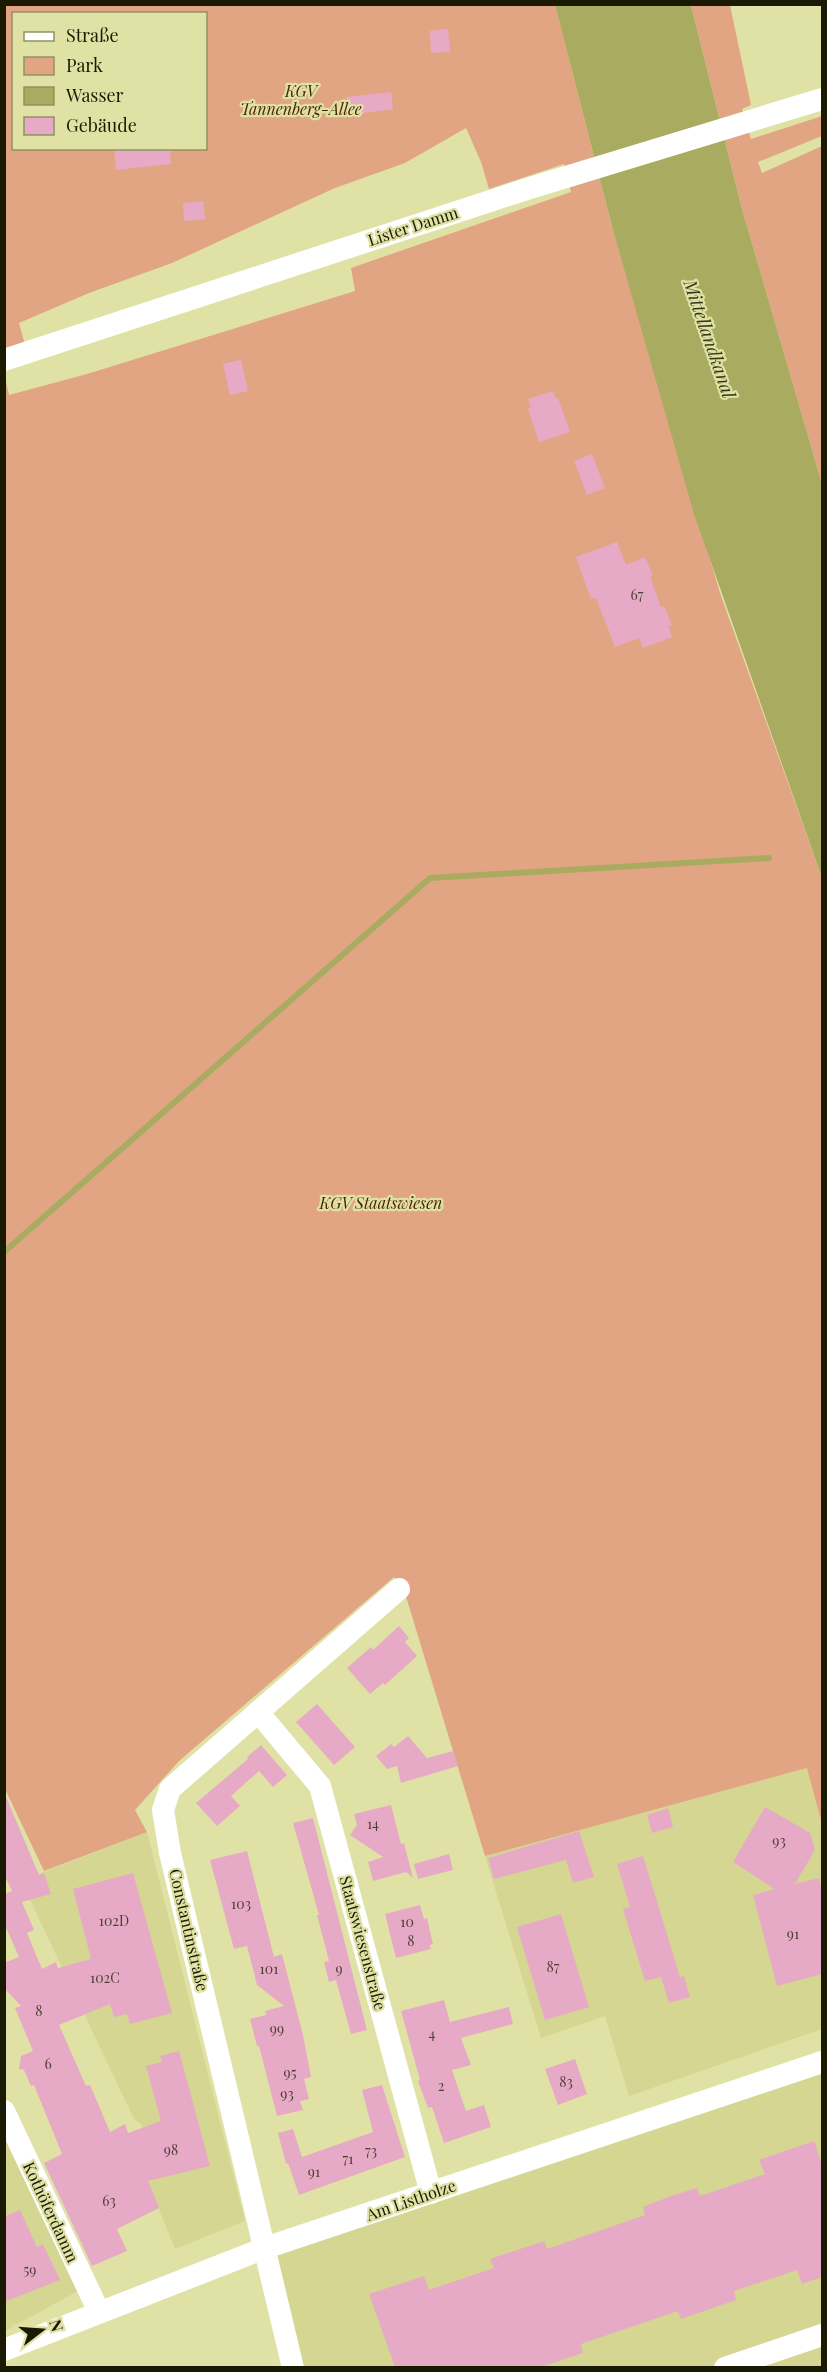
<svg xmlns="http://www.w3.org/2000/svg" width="827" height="2372" viewBox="0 0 827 2372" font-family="'Playfair Display',serif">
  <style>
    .built { fill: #d4d691 }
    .green { fill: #e2a583; fill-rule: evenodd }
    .water { fill: #a9ab61 }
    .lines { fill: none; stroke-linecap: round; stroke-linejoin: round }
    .stream { stroke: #a9ab61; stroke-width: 6 }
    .building { fill: #e7aac6 }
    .minor { stroke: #fff; stroke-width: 22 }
    .labels { text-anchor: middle; stroke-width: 4.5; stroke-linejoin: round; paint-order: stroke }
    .number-label { font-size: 14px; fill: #4d3e34 }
    .park-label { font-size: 16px; font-style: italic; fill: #4a1f02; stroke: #e0e2a5 }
    .street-label { font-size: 16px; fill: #1a1a03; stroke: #e0e2a5 }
    .water-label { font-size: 18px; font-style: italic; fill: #353615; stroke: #e0e2a5 }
  </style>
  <rect width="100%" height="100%" fill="#e0e2a5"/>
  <g class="built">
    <path d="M 808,1768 L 822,1824 L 822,2029 L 629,2096 L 605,2016 L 541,2038 L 485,1856 Z"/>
    <path d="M 147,1832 L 245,2221 L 175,2249 L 148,2182 L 154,2179 L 142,2125 L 134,2119 L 21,1881 Z"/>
    <path d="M 822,2062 L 822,2367 L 293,2367 L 265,2248 Z"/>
    <path d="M 4,2122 L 80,2290 L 5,2331 L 4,2331 Z"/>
  </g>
  <g class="green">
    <path d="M 5,5 L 555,5 L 613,230 L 720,593 L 822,878 L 822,1824 L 807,1768 L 485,1856 L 404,1590 L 394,1577 L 179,1761 L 135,1810 L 147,1832 L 44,1871 L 4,1787 L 5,377 L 9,395 L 87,374 L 355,291 L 351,268 L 571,192 L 564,164 L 489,189 L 481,162 L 466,128 L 405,163 L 335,188 L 172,263 L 89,293 L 19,323 L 25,345 L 5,351 ZM 14,14 L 206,14 L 206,148 L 14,148 Z"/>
    <path d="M 691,5 L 730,5 L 751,105 L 742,109 L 751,139 L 822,116 L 822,136 L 758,162 L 762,173 L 822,146 L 822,484 L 742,209 Z"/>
  </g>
  <path class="water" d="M 555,5 L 691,5 L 742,209 L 822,484 L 822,878 L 694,514 L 613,230 Z"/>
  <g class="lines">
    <path class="stream" d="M 4,1252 L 430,878 L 769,858"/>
  </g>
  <g class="building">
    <path d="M 448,29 L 450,52 L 431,53 L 430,31 Z"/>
    <path d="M 391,92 L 393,109 L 348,115 L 346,97 Z"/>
    <path d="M 114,148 L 170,148 L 171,164 L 116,170 Z"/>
    <path d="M 203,201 L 205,219 L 184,221 L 183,203 Z"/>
    <path d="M 241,360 L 248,391 L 230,395 L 223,364 Z"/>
    <path d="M 553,391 L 556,399 L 558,398 L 570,432 L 539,442 L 528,409 L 531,408 L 528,399 Z"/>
    <path d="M 592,454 L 605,488 L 587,495 L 574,461 Z"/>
    <path d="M 617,542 L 626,565 L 645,557 L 653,576 L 650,577 L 661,607 L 664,606 L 672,625 L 668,626 L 672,637 L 643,648 L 639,638 L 615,647 L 596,598 L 591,599 L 576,557 Z"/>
    <path d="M 399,1626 L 409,1638 L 405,1642 L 417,1656 L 385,1685 L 383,1683 L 370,1694 L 347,1668 L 371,1647 L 373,1650 Z"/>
    <path d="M 317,1704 L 355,1747 L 334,1765 L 296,1722 Z"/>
    <path d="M 408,1736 L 427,1758 L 453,1751 L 458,1766 L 401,1783 L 397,1766 L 387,1769 L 376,1756 L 391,1744 L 394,1747 Z"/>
    <path d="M 261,1745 L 287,1775 L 273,1787 L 259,1771 L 231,1796 L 240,1806 L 217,1826 L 196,1803 L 248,1759 L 247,1757 Z"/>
    <path d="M 4,1792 L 39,1875 L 44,1873 L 51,1894 L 22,1902 L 34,1930 L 27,1933 L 42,1969 L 56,1962 L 58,1968 L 91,1959 L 73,1889 L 133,1873 L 172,2013 L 130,2024 L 127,2014 L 114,2017 L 110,2004 L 59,2025 L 86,2086 L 90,2085 L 110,2132 L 125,2124 L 128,2133 L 161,2121 L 146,2066 L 162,2062 L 160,2056 L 179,2051 L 210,2166 L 148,2181 L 159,2208 L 117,2229 L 127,2251 L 92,2266 L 44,2163 L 62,2154 L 34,2085 L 31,2086 L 24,2070 L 19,2069 L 21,2056 L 33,2051 L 15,2008 L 21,2006 L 4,1988 L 4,1963 L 19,1957 L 4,1923 L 4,1894 L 12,1891 L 4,1874 Z"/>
    <path d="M 391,1805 L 401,1844 L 404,1843 L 413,1878 L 406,1872 L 373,1881 L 368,1862 L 383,1857 L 350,1835 L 357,1825 L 354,1814 Z"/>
    <path d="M 765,1807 L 810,1833 L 815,1850 L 795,1884 L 819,1878 L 822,1892 L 822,1974 L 777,1986 L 753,1895 L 775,1889 L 733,1862 Z"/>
    <path d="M 668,1808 L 673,1827 L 652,1833 L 647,1815 Z"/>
    <path d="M 313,1818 L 367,2030 L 351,2034 L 336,1980 L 329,1982 L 324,1962 L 329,1961 L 317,1915 L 319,1915 L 293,1823 Z"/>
    <path d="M 579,1831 L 594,1877 L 573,1883 L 566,1860 L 494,1879 L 488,1858 Z"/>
    <path d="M 247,1851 L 274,1957 L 282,1954 L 303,2035 L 311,2077 L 304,2079 L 309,2099 L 300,2101 L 303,2110 L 277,2116 L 259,2046 L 257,2046 L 250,2019 L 266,2015 L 265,2011 L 284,2006 L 257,1985 L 247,1946 L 234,1949 L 210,1860 Z"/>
    <path d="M 449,1854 L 453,1870 L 418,1879 L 414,1864 Z"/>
    <path d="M 643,1856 L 680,1977 L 684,1976 L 690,1997 L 669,2003 L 661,1977 L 645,1981 L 623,1909 L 630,1907 L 617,1864 Z"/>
    <path d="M 420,1905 L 424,1919 L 427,1918 L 433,1944 L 430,1945 L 431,1949 L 396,1958 L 385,1914 Z"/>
    <path d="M 561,1914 L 589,2007 L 545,2020 L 517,1927 Z"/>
    <path d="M 444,2000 L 450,2022 L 509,2007 L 513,2024 L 461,2038 L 471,2065 L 452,2070 L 466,2111 L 484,2105 L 491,2127 L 444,2143 L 432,2107 L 428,2108 L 418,2081 L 420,2080 L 401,2011 Z"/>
    <path d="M 575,2059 L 587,2094 L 558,2105 L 545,2069 Z"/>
    <path d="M 382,2085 L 405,2157 L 299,2195 L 288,2163 L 286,2164 L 278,2133 L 293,2129 L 302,2157 L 373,2132 L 362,2090 Z"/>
    <path d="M 814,2141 L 822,2164 L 822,2277 L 802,2284 L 797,2270 L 734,2291 L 736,2300 L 681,2319 L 678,2311 L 581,2344 L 583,2353 L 541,2367 L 395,2367 L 369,2294 L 424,2276 L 429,2290 L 494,2268 L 490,2259 L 544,2241 L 547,2249 L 645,2215 L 643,2207 L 671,2196 L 697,2188 L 700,2196 L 765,2174 L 759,2160 Z"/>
    <path d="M 20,2210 L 37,2247 L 43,2244 L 60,2280 L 4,2302 L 4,2217 Z"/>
  </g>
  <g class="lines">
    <g class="minor">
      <path d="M 4,360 L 530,188 L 822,99"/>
      <path d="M 258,1712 L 320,1786 L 431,2193"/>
      <path d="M 4,2111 L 99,2312"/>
      <path d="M 4,2350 L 265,2248 L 822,2062"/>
      <path d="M 293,2368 L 170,1853 L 163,1810 L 170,1789 L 399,1589"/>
      <path d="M 725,2368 L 822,2335"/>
    </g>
  </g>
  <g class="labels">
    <g class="number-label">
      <text x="637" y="600">67</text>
      <text x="373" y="1829">14</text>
      <text x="779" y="1846">93</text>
      <text x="241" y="1909">103</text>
      <text x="114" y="1926">102D</text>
      <text x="407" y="1927">10</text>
      <text x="793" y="1939">91</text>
      <text x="411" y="1946">8</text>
      <text x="553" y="1972">87</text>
      <text x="269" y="1974">101</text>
      <text x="339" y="1974">9</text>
      <text x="105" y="1983">102C</text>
      <text x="39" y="2016">8</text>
      <text x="277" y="2034">99</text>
      <text x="432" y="2039">4</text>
      <text x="48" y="2069">6</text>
      <text x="290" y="2078">95</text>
      <text x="566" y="2087">83</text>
      <text x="441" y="2091">2</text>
      <text x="287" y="2099">93</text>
      <text x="171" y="2155">98</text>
      <text x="371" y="2156">73</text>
      <text x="348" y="2164">71</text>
      <text x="314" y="2177">91</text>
      <text x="109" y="2206">63</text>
      <text x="30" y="2275">59</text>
    </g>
    <g class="park-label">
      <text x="301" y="97">KGV<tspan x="301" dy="18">Tannenberg-Allee</tspan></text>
      <text x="381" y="1209">KGV Staatswiesen</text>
    </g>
    <g class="street-label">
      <text transform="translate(413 226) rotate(-18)" y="6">Lister Damm</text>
      <text transform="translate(189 1930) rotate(77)" y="6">Constantinstraße</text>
      <text transform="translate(363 1943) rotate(75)" y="6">Staatswiesenstraße</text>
      <text transform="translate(411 2200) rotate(-19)" y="6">Am Listholze</text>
      <text transform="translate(51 2212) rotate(65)" y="6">Kothöferdamm</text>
    </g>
    <g class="water-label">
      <text transform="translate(709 339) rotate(71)" y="6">Mittellandkanal</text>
    </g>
  </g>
  <rect width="827" height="2372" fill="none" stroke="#1a1a03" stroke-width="12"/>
  <rect x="12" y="12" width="195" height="138" fill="#e0e2a5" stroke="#919264" stroke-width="1.5"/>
  <rect x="24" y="32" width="30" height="9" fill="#ffffff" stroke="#919264" stroke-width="1.5"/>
  <text x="66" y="42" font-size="18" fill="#1a1a03">Straße</text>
  <rect x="24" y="57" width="30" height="18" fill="#e2a583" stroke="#919264" stroke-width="1.5"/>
  <text x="66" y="72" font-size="18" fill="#1a1a03">Park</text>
  <rect x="24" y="87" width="30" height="18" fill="#a9ab61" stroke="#919264" stroke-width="1.5"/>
  <text x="66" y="102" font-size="18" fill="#1a1a03">Wasser</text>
  <rect x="24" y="117" width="30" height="18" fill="#e7aac6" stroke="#919264" stroke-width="1.5"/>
  <text x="66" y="132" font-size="18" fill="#1a1a03">Gebäude</text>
  <g transform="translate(42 2330) rotate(73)" stroke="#e0e2a5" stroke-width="4.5" paint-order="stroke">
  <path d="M0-4.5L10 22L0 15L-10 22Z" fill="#1a1a03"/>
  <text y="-9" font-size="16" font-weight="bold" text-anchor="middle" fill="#1a1a03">N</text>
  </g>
</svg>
